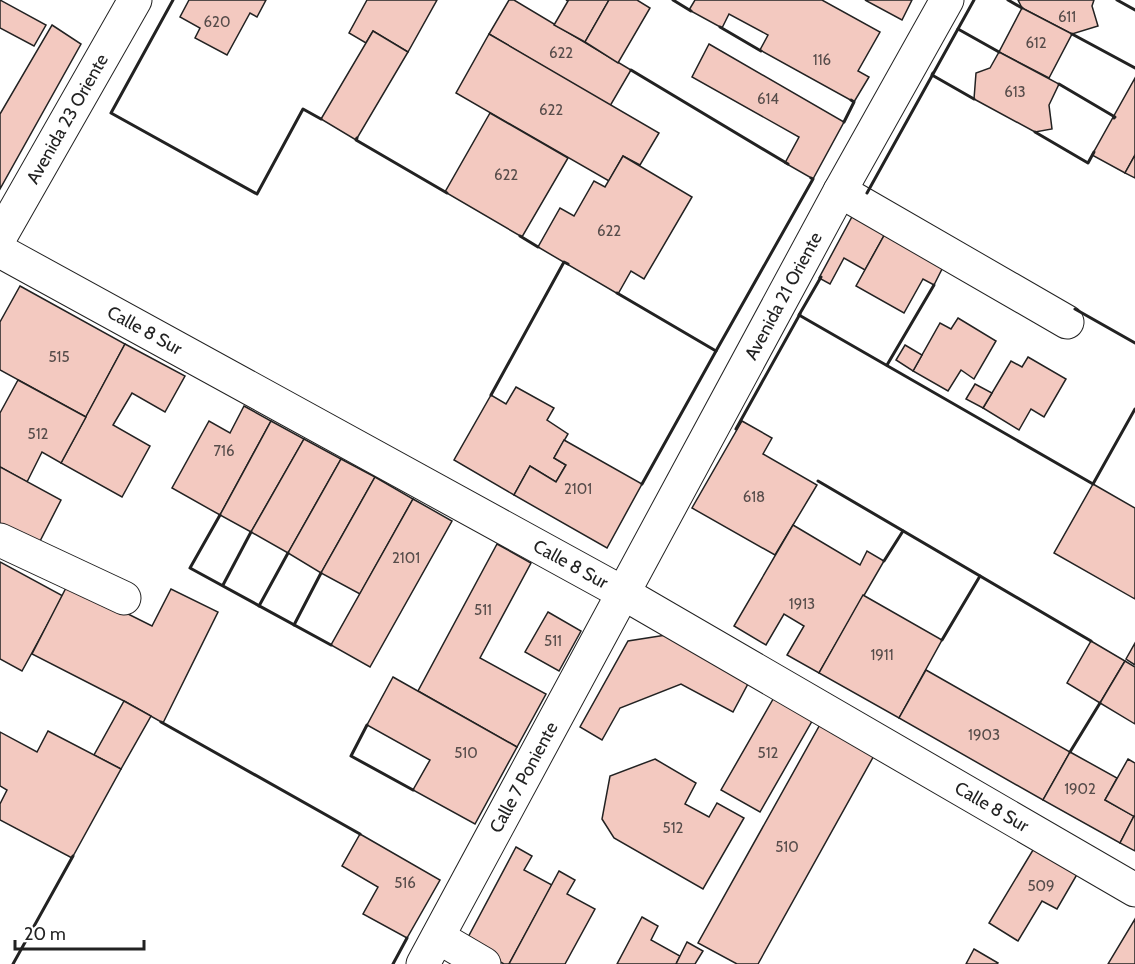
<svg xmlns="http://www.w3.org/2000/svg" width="1135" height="964" viewBox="0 0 1135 964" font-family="Cabin,sans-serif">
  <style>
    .building { fill: #f3c9c0; stroke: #222; stroke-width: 1.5 }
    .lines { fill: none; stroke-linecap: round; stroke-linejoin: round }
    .street-casing { stroke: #222; stroke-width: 35 }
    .street { stroke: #fff; stroke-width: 33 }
    .wall { stroke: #222; stroke-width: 3 }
    .labels { text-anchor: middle; stroke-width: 4.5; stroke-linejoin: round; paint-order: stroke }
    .number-label { font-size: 15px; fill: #564c4a }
    .street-label { font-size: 18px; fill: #222; stroke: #fff }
  </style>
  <rect width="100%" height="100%" fill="#fff"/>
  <g class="building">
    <path d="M 0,0 L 46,25 L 34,46 L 0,28 Z"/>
    <path d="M 189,0 L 266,0 L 257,17 L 250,13 L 227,55 L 195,38 L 200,28 L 180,17 Z"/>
    <path d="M 367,0 L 437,0 L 408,52 L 373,31 L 366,43 L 349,33 Z"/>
    <path d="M 509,0 L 514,0 L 631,70 L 610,106 L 489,34 Z"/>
    <path d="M 566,0 L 609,0 L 585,42 L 554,25 L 568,1 Z"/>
    <path d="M 609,0 L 637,0 L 650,8 L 618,63 L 585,42 Z"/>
    <path d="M 695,0 L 822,0 L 880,32 L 858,71 L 869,77 L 854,102 L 760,50 L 768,35 L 729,14 L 722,28 L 689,10 Z"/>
    <path d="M 865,0 L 912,0 L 902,20 Z"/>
    <path d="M 1018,0 L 1094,0 L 1092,6 L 1098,26 L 1072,34 L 1022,8 Z"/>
    <path d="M 1022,8 L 1072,34 L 1049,78 L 999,52 Z"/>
    <path d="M 52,25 L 81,44 L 0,189 L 0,114 Z"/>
    <path d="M 373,31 L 408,52 L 356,140 L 321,119 Z"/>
    <path d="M 489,34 L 659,133 L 640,165 L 623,156 L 609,181 L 456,93 Z"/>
    <path d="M 709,44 L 844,122 L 813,179 L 785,163 L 799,137 L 692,77 Z"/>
    <path d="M 999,52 L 1059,84 L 1049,105 L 1052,129 L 1035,132 L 974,99 L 976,73 L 990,68 Z"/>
    <path d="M 1135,78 L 1135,155 L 1125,173 L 1092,155 Z"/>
    <path d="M 490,113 L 568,158 L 522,237 L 445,192 Z"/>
    <path d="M 1135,155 L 1135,178 L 1125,173 Z"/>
    <path d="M 623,156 L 692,197 L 644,279 L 631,271 L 618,294 L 538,247 L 560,208 L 574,216 L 594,181 L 605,187 Z"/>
    <path d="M 854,213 L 886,232 L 865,270 L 844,258 L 830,284 L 819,278 Z"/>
    <path d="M 886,232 L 944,265 L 934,285 L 923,279 L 904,313 L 856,286 Z"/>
    <path d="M 20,286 L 125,344 L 86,417 L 0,370 L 0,322 Z"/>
    <path d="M 958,318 L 996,341 L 974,379 L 961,370 L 948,391 L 913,371 L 940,323 L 951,329 Z"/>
    <path d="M 125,344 L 185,376 L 165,412 L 132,393 L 113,425 L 150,446 L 122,497 L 61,463 Z"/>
    <path d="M 905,345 L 922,355 L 913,371 L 896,360 Z"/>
    <path d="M 1028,357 L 1066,379 L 1044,417 L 1031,409 L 1019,430 L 983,408 L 1011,361 L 1022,367 Z"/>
    <path d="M 18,380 L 86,417 L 61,463 L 42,452 L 27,482 L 0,467 L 0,413 Z"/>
    <path d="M 975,384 L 992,393 L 983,408 L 966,399 Z"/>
    <path d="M 516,387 L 554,408 L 547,420 L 568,434 L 554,458 L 566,465 L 556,482 L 530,466 L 514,495 L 454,460 L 491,395 L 506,404 Z"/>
    <path d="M 244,406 L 271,421 L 220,515 L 172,488 L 209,421 L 230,433 Z"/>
    <path d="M 271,421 L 304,439 L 251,532 L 220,515 Z"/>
    <path d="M 742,421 L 772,438 L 763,454 L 817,485 L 775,555 L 692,508 Z"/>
    <path d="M 304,439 L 341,459 L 288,553 L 251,532 Z"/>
    <path d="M 564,440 L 642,484 L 607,548 L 514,495 L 530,466 L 556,482 L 566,465 L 554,458 Z"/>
    <path d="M 341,459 L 375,477 L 321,573 L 288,553 Z"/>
    <path d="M 0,467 L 61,500 L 37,547 L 0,527 Z"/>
    <path d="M 375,477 L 413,499 L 360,594 L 321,573 Z"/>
    <path d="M 1093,484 L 1135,508 L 1135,599 L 1054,553 Z"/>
    <path d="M 413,499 L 452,521 L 370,667 L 331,645 Z"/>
    <path d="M 793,525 L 860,565 L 867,551 L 884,561 L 819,673 L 787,655 L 804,626 L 784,614 L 766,645 L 734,626 Z"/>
    <path d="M 497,544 L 531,563 L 480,658 L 546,694 L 517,747 L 418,691 Z"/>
    <path d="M 0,562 L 63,596 L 22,671 L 0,659 Z"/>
    <path d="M 68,584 L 152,626 L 171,589 L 218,612 L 163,723 L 124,701 L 32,654 Z"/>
    <path d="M 863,595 L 942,640 L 899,718 L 819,673 Z"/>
    <path d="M 548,612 L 581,631 L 559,671 L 525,652 Z"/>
    <path d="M 666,635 L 750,680 L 733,712 L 681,684 L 620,708 L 602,740 L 580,727 L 628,641 Z"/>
    <path d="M 1091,641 L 1125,661 L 1100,703 L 1067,683 Z"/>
    <path d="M 1135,643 L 1135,665 L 1126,659 Z"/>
    <path d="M 1125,661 L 1135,667 L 1135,724 L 1100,703 Z"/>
    <path d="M 926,670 L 1070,752 L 1043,800 L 899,718 Z"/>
    <path d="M 393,677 L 517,747 L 475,824 L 413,790 L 430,760 L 367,725 Z"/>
    <path d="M 776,694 L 815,716 L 760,812 L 721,790 Z"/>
    <path d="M 124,701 L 151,716 L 121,769 L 94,755 Z"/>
    <path d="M 822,721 L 876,752 L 758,964 L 737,964 L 698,943 Z"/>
    <path d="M 48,731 L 121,769 L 72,858 L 0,820 L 0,804 L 7,790 L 0,786 L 0,732 L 37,752 Z"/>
    <path d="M 1070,752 L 1117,778 L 1105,800 L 1134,816 L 1120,843 L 1043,800 Z"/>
    <path d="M 655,759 L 696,783 L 685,804 L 709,817 L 717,803 L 744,818 L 703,889 L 614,838 L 602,819 L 610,776 Z"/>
    <path d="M 1128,759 L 1135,763 L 1135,817 L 1105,800 Z"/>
    <path d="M 1134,816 L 1135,817 L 1135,851 L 1120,843 Z"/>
    <path d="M 360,834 L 440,880 L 407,938 L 363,914 L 378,887 L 342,866 Z"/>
    <path d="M 1036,845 L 1079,871 L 1057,909 L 1042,901 L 1018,941 L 989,923 Z"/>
    <path d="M 516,847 L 532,856 L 524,870 L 552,885 L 509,964 L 504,964 L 465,943 Z"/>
    <path d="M 559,871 L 575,880 L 567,894 L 595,909 L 565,964 L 509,964 Z"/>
    <path d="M 642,917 L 658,926 L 651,940 L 680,956 L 676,964 L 617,964 Z"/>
    <path d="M 1135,919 L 1135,964 L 1108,964 Z"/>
    <path d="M 687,942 L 703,951 L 695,964 L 676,964 Z"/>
    <path d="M 974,949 L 998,963 L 997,964 L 966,964 Z"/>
  </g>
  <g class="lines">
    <g class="street-casing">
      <g id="street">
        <path d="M 840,191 L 1067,322"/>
        <path id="s1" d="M 0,237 L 135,0"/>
        <path id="s2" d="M 0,251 L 623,593 L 1135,890"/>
        <path d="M 0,540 L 124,598"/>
        <path d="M 438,937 L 484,964"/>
        <path id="s3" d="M 423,964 L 840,191 L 947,0"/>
      </g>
    </g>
    <use href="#street" class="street"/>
    <g class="wall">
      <path d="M 173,0 L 111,113 L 257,194 L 303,109 L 321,119"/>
      <path d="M 673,0 L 691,11"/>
      <path d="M 1008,0 L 1022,8"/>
      <path d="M 1117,0 L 1135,10"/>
      <path d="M 720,27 L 761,51"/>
      <path d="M 958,29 L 999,52"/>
      <path d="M 1072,34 L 1135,68"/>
      <path d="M 631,70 L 788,164"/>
      <path d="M 933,73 L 932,75 L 974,99"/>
      <path d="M 1059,84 L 1115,117 L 1114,118"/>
      <path d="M 844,122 L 854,102 L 851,100"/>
      <path d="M 1035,132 L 1088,163 L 1094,152"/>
      <path d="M 357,138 L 356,140 L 447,193"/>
      <path d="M 867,193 L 974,0"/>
      <path d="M 520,236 L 538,247"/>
      <path d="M 821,277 L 799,315 L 1093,484 L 1135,409"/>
      <path d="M 617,293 L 716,351 L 642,484"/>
      <path d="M 1075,309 L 1135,343"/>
      <path d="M 716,351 L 813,179 L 811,178"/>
      <path d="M 887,365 L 934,285"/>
      <path d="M 491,395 L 564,262 L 568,264"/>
      <path d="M 736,429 L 800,314"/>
      <path d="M 818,481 L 1091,641"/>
      <path d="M 220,515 L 190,568 L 331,645"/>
      <path d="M 884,561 L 903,531"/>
      <path d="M 223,585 L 251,532"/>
      <path d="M 259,606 L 288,553"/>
      <path d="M 294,625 L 321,573"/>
      <path d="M 942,640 L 980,576"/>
      <path d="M 161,722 L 360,834"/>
      <path d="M 367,725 L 351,756 L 413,790"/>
      <path d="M 1070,752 L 1100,703"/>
      <path d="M 13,964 L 73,856"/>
      <path d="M 393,964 L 407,938"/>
    </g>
  </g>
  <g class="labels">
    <g class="number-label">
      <text x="1067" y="22">611</text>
      <text x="217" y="27">620</text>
      <text x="1036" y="48">612</text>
      <text x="561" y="58">622</text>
      <text x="822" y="65">116</text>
      <text x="1015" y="97">613</text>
      <text x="768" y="104">614</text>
      <text x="551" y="115">622</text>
      <text x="506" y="180">622</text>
      <text x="609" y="236">622</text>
      <text x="59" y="362">515</text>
      <text x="38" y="439">512</text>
      <text x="224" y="456">716</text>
      <text x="578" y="494">2101</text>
      <text x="754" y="502">618</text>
      <text x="406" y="563">2101</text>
      <text x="802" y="609">1913</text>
      <text x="483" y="615">511</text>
      <text x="553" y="646">511</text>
      <text x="882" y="660">1911</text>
      <text x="984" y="740">1903</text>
      <text x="466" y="758">510</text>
      <text x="768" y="758">512</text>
      <text x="1080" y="794">1902</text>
      <text x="673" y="833">512</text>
      <text x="787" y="852">510</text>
      <text x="405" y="888">516</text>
      <text x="1041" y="891">509</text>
    </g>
    <g class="street-label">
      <text dy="6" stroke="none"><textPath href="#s1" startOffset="136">Avenida 23 Oriente</textPath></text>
      <text dy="6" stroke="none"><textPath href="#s3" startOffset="759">Avenida 21 Oriente</textPath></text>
      <text dy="6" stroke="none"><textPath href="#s2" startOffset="165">Calle 8 Sur</textPath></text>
      <text dy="6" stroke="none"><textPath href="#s2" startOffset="651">Calle 8 Sur</textPath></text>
      <text dy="6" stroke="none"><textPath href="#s3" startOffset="212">Calle 7 Poniente</textPath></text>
      <text dy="6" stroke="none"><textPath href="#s2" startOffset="1137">Calle 8 Sur</textPath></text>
    </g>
  </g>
  <path d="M15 940v9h129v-9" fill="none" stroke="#222222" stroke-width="3"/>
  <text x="24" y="940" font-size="18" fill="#222222" stroke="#ffffff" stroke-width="4.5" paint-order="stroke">20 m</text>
</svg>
